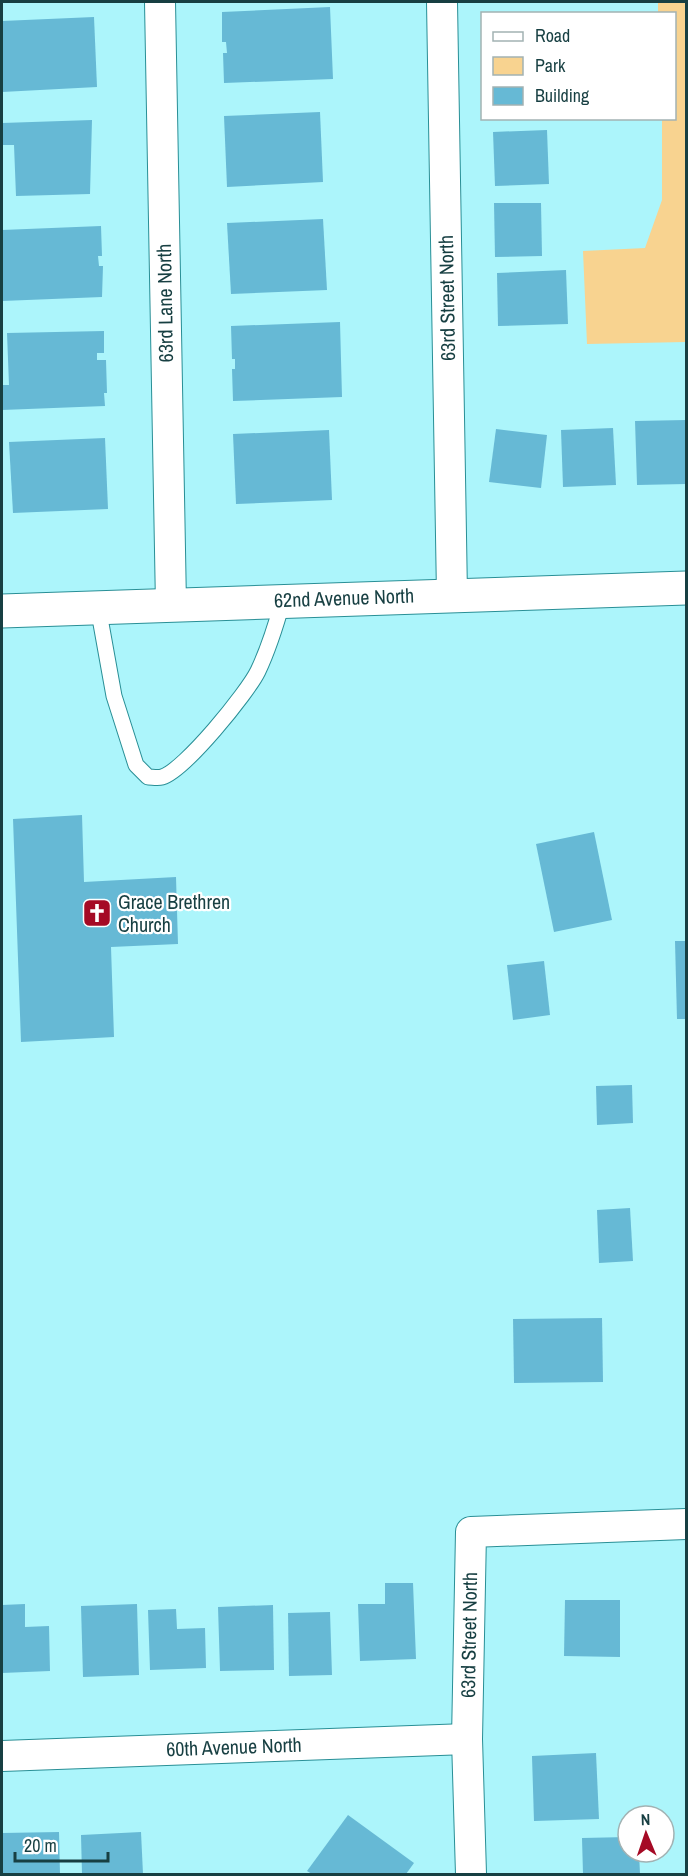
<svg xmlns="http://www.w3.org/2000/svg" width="688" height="1876" viewBox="0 0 688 1876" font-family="'Archivo Narrow',sans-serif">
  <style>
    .green { fill: #f8d390 }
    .building { fill: #66b9d5 }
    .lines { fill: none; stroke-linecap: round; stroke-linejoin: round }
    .lane-casing { stroke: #298f96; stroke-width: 17 }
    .street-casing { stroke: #298f96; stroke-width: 32 }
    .secondary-casing { stroke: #298f96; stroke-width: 35 }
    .lane { stroke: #fff; stroke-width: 15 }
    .street { stroke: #fff; stroke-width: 30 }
    .secondary { stroke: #fff; stroke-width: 33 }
    .labels { text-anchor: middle; stroke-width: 4.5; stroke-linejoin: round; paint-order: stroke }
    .street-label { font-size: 20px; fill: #173f42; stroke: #fff }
    .poi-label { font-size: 20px; fill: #173f42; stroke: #fff; text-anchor: start }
  </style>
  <rect width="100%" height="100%" fill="#acf5fb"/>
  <path class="green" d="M 658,2 L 686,2 L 686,342 L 587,344 L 583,251 L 645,248 L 662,200 L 662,119 L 674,118 L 674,14 L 658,13 Z"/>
  <g class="building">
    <path d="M 330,7 L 333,79 L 224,83 L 223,53 L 227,53 L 226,42 L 222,42 L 222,12 Z"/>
    <path d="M 94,17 L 97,87 L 2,92 L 2,21 Z"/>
    <path d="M 320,112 L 323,182 L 227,187 L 224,116 Z"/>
    <path d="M 92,120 L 90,194 L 16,196 L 14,145 L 2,145 L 2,123 Z"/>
    <path d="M 547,130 L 549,184 L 495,186 L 493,132 Z"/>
    <path d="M 494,203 L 541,203 L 542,256 L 495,257 Z"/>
    <path d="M 323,219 L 327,290 L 231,294 L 227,223 Z"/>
    <path d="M 101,226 L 102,256 L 98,256 L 99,266 L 103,266 L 102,297 L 2,301 L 2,230 Z"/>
    <path d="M 566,270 L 568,324 L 498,326 L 497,273 Z"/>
    <path d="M 340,322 L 342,397 L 233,401 L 232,369 L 235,369 L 235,359 L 232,359 L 231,326 Z"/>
    <path d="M 104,331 L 104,353 L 97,353 L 97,360 L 106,360 L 107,393 L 104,393 L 105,406 L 2,410 L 2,385 L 9,385 L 7,333 Z"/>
    <path d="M 686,420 L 686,484 L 637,485 L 635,421 Z"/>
    <path d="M 613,428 L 616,485 L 563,487 L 561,430 Z"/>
    <path d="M 496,429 L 547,435 L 541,488 L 489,482 Z"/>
    <path d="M 329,430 L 332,500 L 236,504 L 233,434 Z"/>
    <path d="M 105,438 L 108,509 L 13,513 L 9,442 Z"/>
    <path d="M 82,815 L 84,882 L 176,877 L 178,944 L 111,947 L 114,1037 L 21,1042 L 13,819 Z"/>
    <path d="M 594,832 L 612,920 L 554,932 L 536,844 Z"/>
    <path d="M 675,941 L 686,941 L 686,1019 L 677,1019 Z"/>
    <path d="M 544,961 L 550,1015 L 513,1020 L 507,965 Z"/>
    <path d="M 632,1085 L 633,1123 L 597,1125 L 596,1086 Z"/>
    <path d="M 630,1208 L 633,1261 L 599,1263 L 597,1210 Z"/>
    <path d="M 602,1318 L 603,1382 L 514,1383 L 513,1319 Z"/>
    <path d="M 385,1583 L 413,1583 L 416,1659 L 360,1661 L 358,1604 L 385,1604 Z"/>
    <path d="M 565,1600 L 620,1600 L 620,1657 L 564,1656 Z"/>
    <path d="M 25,1604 L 25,1627 L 49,1626 L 50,1671 L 2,1673 L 2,1605 Z"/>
    <path d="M 137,1604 L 139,1675 L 83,1677 L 81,1606 Z"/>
    <path d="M 273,1605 L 274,1670 L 220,1671 L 218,1607 Z"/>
    <path d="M 176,1609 L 177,1629 L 205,1628 L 206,1668 L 150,1670 L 148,1610 Z"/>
    <path d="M 330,1612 L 332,1675 L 289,1676 L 288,1613 Z"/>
    <path d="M 596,1753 L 599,1819 L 534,1821 L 532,1756 Z"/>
    <path d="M 348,1815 L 414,1863 L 406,1874 L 312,1874 L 307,1871 Z"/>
    <path d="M 59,1832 L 60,1874 L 2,1874 L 2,1833 Z"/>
    <path d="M 141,1832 L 143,1874 L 82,1874 L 81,1835 Z"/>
    <path d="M 628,1837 L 628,1852 L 639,1852 L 640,1874 L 583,1874 L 582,1838 Z"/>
  </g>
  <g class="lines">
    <g class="lane-casing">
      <path id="lane" d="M 98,607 L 114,696 L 136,765 L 148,777 C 152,777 158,778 162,777 C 184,771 248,692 258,671 C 269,648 276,625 283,600"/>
    </g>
    <g class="street-casing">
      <g id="street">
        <path d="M 160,2 L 171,605"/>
        <path d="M 442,2 L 452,595"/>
        <path d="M 2,1756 L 467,1739"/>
        <path d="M 471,1874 L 467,1739 L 471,1532 L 686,1524"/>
      </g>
    </g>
    <g class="secondary-casing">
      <path id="secondary" d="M 2,611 L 686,588"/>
    </g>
    <use href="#lane" class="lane"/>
    <use href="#street" class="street"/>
    <use href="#secondary" class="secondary"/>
  </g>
  <defs>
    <g id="church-square" transform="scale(1.5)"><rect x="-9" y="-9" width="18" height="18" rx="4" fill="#a50a25" stroke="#fff"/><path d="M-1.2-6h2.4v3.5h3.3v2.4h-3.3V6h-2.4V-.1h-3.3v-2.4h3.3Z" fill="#fff"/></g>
  </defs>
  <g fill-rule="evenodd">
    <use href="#church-square" x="97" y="913"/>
  </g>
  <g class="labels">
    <g class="street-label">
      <text transform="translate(447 298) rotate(-91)" y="7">63rd Street North</text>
      <text transform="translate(165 303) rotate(-91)" y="7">63rd Lane North</text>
      <text transform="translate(344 598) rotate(-2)" y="7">62nd Avenue North</text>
      <text transform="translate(469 1635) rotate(-89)" y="7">63rd Street North</text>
      <text transform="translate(234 1747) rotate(-2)" y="7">60th Avenue North</text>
    </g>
    <g class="poi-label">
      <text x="118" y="909">Grace Brethren<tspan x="118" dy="23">Church</tspan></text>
    </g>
  </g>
  <rect width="688" height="1876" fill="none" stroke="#173f42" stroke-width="6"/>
  <rect x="481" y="12" width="195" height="108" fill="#ffffff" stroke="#a2b2b3" stroke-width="1.5"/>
  <rect x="493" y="32" width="30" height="9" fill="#ffffff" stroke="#a2b2b3" stroke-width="1.5"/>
  <text x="535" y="42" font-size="18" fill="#173f42">Road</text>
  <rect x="493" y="57" width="30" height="18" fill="#f8d390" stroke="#a2b2b3" stroke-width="1.5"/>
  <text x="535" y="72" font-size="18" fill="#173f42">Park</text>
  <rect x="493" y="87" width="30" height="18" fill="#66b9d5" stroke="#a2b2b3" stroke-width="1.5"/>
  <text x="535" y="102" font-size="18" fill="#173f42">Building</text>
  <g transform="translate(646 1834) rotate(358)"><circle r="28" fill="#ffffff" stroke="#a2b2b3" stroke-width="1.5"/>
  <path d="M0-4.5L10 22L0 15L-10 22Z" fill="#a50a25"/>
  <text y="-9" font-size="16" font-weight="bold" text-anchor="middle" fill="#173f42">N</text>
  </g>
  <path d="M15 1852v9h93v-9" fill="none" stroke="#173f42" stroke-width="3"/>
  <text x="24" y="1852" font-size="18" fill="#173f42" stroke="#ffffff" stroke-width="4.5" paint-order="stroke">20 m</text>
</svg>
